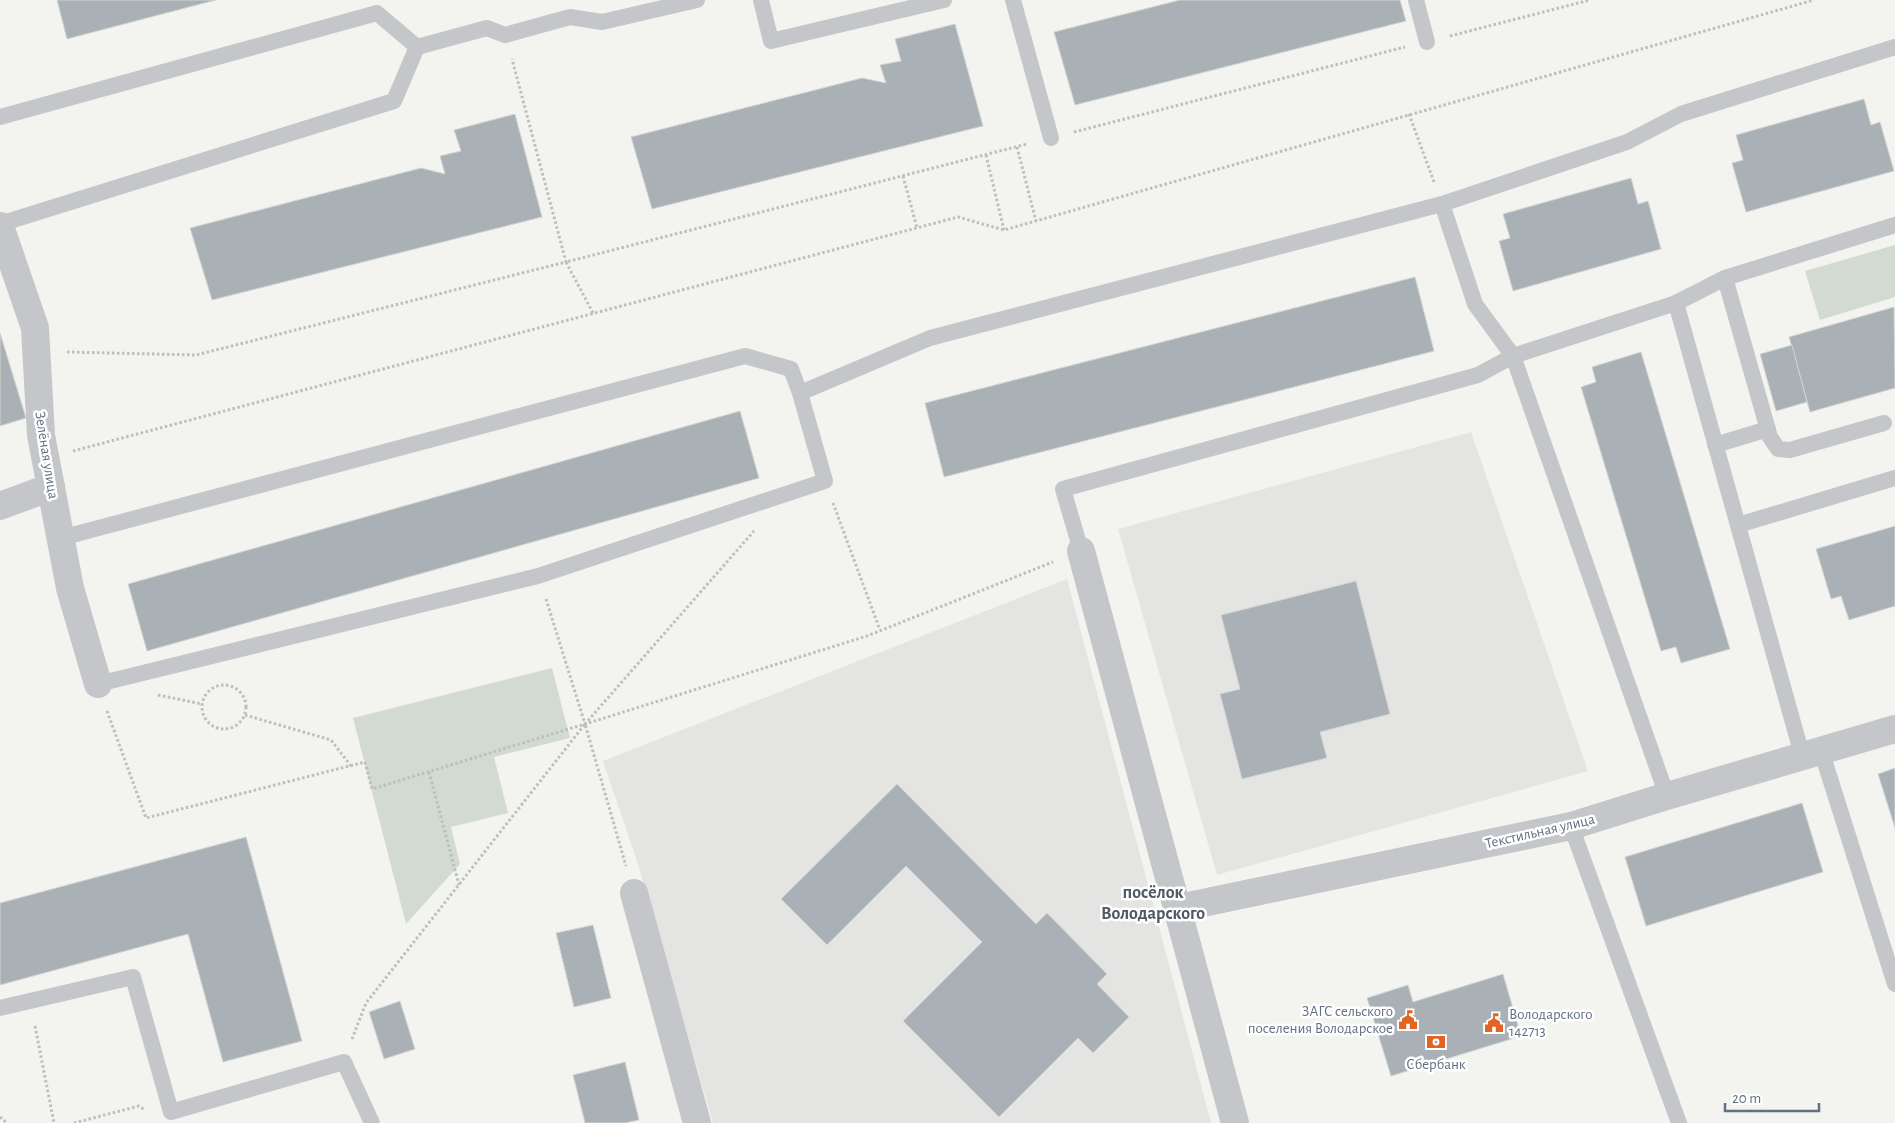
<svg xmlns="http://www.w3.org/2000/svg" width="1895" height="1123" viewBox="0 0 1895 1123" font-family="'Alegreya Sans',sans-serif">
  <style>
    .built { fill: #e4e5e3 }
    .green { fill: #d3dbd0 }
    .building { fill: #a9b0b6; stroke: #d4d5d2 }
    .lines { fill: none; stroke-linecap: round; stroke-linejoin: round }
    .path { stroke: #bdbec0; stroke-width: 3; stroke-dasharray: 2.5 2.5; stroke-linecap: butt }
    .service { stroke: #c4c6ca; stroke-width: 16 }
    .minor { stroke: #c4c6ca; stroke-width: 28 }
    .labels { text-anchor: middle; stroke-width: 5; stroke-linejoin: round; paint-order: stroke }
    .street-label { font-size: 15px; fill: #627081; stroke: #fff }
    .poi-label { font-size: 15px; fill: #627081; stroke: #fff; text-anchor: end }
    .quarter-label { font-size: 18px; font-weight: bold; fill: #505a66; stroke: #fff }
  </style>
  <rect width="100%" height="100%" fill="#f3f4ef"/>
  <g class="built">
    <path d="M 1471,432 L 1588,771 L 1217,875 L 1118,529 Z"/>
    <path d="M 1067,579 L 1211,1123 L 713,1123 L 637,861 L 603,761 Z"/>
  </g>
  <g class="green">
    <path d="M 1895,245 L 1895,297 L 1820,320 L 1805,271 Z"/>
    <path d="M 552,668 L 570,738 L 494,757 L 508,813 L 451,827 L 460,864 L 406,924 L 353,718 Z"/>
  </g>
  <g class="building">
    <path d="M 57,0 L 216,0 L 67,39 Z"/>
    <path d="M 1180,0 L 1400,0 L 1406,21 L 1075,105 L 1054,32 Z"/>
    <path d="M 955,24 L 983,126 L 652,209 L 631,137 L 862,78 L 886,83 L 880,65 L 901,61 L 895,39 Z"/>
    <path d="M 1864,99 L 1871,125 L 1880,122 L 1894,171 L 1746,212 L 1732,163 L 1743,160 L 1736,135 Z"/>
    <path d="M 515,114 L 542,217 L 212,300 L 190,228 L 421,168 L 445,174 L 440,156 L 461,151 L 454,130 Z"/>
    <path d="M 1631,178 L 1638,204 L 1648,201 L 1661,249 L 1513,291 L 1499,241 L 1510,238 L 1503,214 Z"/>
    <path d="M 1415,277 L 1434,351 L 944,477 L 925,403 Z"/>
    <path d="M 1894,307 L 1895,388 L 1810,412 L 1789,337 Z"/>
    <path d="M 0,333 L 26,418 L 0,426 Z"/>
    <path d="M 1792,345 L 1807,402 L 1776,411 L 1760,354 Z"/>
    <path d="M 1641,352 L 1730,649 L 1681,663 L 1676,647 L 1661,651 L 1581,387 L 1596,382 L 1592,367 Z"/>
    <path d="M 740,411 L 759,478 L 147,651 L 128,584 Z"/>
    <path d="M 1895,526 L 1895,606 L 1849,620 L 1841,596 L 1831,599 L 1816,549 Z"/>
    <path d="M 1356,581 L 1390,714 L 1320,732 L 1327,758 L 1242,779 L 1220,694 L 1240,689 L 1221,615 Z"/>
    <path d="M 1895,768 L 1895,828 L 1878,774 Z"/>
    <path d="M 897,784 L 1036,924 L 1047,913 L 1107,974 L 1097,984 L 1129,1017 L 1093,1053 L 1078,1038 L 999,1117 L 903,1021 L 982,942 L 906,866 L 827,945 L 781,899 Z"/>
    <path d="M 1802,803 L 1823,872 L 1646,926 L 1625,857 Z"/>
    <path d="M 246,837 L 302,1041 L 223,1062 L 188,934 L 0,985 L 0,903 Z"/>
    <path d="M 593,925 L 611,998 L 574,1007 L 556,933 Z"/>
    <path d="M 1503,974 L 1521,1036 L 1391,1076 L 1367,998 L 1408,985 L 1413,1002 Z"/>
    <path d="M 400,1001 L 415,1049 L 384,1059 L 369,1012 Z"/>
    <path d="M 625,1062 L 639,1120 L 625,1123 L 585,1123 L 573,1075 Z"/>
  </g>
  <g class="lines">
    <g class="path">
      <path d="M 1450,36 L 1590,0"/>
      <path d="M 1409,114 L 1434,182"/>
      <path d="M 1074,132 L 1405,47"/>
      <path d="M 1017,147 L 1036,221"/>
      <path d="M 986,155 L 1004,230"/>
      <path d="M 903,176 L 917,228"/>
      <path d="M 593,313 L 566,262 L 1027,144"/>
      <path d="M 67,352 L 196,355 L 566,262 L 512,59"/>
      <path d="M 73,451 L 958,217 L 1004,230 L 1814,0"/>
      <path d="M 833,503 L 880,630"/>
      <path d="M 546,599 L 585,724 L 867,636 L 1053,562"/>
      <circle cx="224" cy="707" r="22"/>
      <path d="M 158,695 L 202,704"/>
      <path d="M 107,711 L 146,818 L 365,762 L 372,789 L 585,724 L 754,531"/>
      <path d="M 245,715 L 331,740 L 351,766"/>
      <path d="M 429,772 L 459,885"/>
      <path d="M 35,1026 L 54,1123"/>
      <path d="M 352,1039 L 366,1003 L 585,724 L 626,866"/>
      <path d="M 0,1117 L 7,1123"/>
      <path d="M 74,1123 L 139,1106 L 145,1110"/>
    </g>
    <g class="service">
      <path d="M 761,0 L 771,41 L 944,0"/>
      <path d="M 1013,0 L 1051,138"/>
      <path d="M 1416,0 L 1427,42"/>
      <path d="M 0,117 L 377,13 L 417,47"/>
      <path d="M 1442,204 L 1475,304 L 1513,356 L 1667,796"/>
      <path d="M 0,224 L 394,101 L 417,47 L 487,28 L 505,35 L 570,17 L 602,22 L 697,0"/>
      <path d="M 1725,278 L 1770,437 L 1778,449 L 1790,450 L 1884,423"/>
      <path d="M 1676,303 L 1725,278 L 1895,225"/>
      <path d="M 800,393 L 930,338 L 1442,204 L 1627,142 L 1681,114 L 1895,47"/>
      <path d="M 1715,445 L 1768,429"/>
      <path d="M 1738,525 L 1895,478"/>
      <path d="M 61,538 L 745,356 L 791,369 L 800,393 L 825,481 L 538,576 L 98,684"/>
      <path d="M 1081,551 L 1063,489 L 1478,375 L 1513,356 L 1676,303 L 1802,755"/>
      <path d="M 1821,750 L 1895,984"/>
      <path d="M 1571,826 L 1679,1123"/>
      <path d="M 0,1008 L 133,977 L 171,1112 L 344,1062 L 372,1123"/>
    </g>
    <g class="minor">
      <path d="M 0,226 L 35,328 L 41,435 L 70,588 L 98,684"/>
      <path d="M 0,506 L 51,487"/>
      <path d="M 1081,551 L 1235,1123"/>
      <path d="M 634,893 L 697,1123"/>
      <path d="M 1179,908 L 1571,826 L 1667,796 L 1895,729"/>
    </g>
  </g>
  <defs>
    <g id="civic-bare" transform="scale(1.5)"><path d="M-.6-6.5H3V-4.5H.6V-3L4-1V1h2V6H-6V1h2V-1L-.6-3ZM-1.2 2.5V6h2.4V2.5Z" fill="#e36420" stroke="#fff" stroke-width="2.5" paint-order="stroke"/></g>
    <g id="bank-bare" transform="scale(1.5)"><path d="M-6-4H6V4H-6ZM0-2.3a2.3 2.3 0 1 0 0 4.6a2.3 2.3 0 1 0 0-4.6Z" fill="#e36420" stroke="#fff" stroke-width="2.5" paint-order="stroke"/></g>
  </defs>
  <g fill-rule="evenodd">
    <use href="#civic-bare" x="1408" y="1020"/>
    <use href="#civic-bare" x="1494" y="1023"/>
    <use href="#bank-bare" x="1436" y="1042"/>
  </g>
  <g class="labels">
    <g class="street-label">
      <text transform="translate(47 455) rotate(81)" y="5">Зелёная улица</text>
      <text transform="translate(1540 831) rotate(-13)" y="5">Текстильная улица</text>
    </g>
    <g class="poi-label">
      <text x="1393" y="1016">ЗАГС сельского<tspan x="1393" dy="17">поселения Володарское</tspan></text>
      <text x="1509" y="1019" text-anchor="start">Володарского<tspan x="1509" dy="17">142713</tspan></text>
      <text x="1436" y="1069" text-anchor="middle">Сбербанк</text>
    </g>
    <g class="quarter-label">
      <text x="1153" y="898">посёлок<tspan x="1153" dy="21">Володарского</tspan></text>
    </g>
  </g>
  <path d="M1725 1103v8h94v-8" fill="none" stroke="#627081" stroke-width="2.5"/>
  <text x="1732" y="1103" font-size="15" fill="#627081" stroke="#ffffff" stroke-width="4" paint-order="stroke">20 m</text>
</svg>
